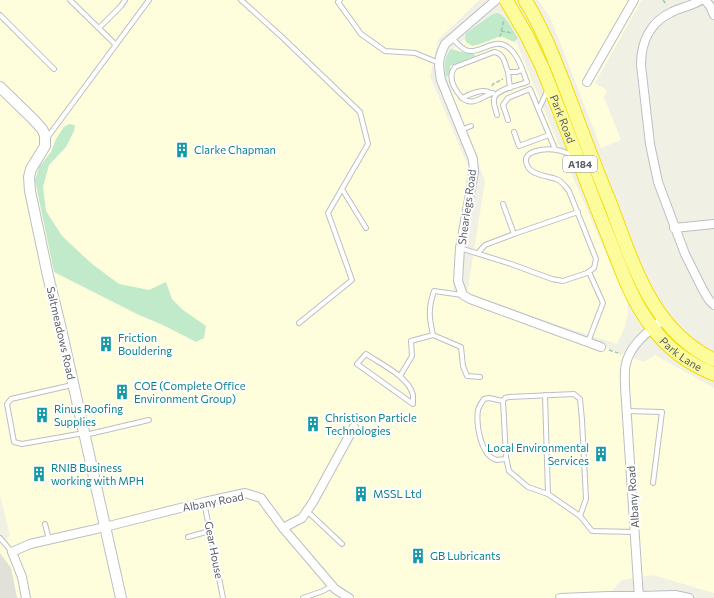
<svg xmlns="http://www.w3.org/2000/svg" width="714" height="598" viewBox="0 0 714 598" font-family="Commissioner,sans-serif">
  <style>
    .commercial { fill: #fffedc }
    .industrial { fill: #e1e1d9 }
    .green { fill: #c0eac9 }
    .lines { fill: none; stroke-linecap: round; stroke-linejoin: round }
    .service-casing { stroke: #bdbec5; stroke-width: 6 }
    .minor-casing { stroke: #bdbec5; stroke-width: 10 }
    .tertiary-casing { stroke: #bdbec5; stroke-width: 12 }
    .trunk-casing { stroke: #f6dc00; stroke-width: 15 }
    .path { stroke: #98cbb2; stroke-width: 1.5; stroke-dasharray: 4 2; stroke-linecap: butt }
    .service { stroke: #fff; stroke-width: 4 }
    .minor { stroke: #fff; stroke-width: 8 }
    .tertiary { stroke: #fff; stroke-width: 10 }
    .trunk { stroke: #fdfc9d; stroke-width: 13 }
    .labels { text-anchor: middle; stroke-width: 4; stroke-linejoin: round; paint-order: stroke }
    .shield { fill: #fff; stroke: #8e8f95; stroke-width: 1 }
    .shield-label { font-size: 10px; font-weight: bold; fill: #5d5f67 }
    .street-label { font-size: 11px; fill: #5d5f67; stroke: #fff }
    .culture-label { font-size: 11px; fill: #0d838f; stroke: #fff; text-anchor: start }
  </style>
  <rect width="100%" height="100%" fill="#f1f0e5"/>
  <g class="commercial">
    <path d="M 0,0 L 479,0 L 438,40 L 430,77 L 468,166 L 453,290 L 467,295 L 485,181 L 455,102 L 448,80 L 446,66 L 450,51 L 498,14 L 517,44 L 564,157 L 627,301 L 628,313 L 625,326 L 617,344 L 480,300 L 644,362 L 655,355 L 714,388 L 714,593 L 653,575 L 622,580 L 605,598 L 17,598 L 11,568 L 0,553 L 0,543 L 10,536 L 0,495 Z"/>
    <path d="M 538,0 L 642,0 L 595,83 L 607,90 L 604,97 L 621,140 L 601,148 L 550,17 Z"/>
  </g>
  <path class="industrial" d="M 0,553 L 11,568 L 17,598 L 0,598 Z"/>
  <g class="green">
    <path d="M 498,13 C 507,17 512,30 518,38 L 514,42 L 501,36 L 480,44 L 472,46 L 466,42 L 465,38 L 466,33 L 493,14 Z"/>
    <path d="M 451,49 C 461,51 465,54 474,54 L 475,56 L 450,66 L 450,74 L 446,77 C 445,66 443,59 451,49 Z"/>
    <path d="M 69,124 L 75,125 L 74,131 L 66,147 L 49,165 L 43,187 L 46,211 L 62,236 L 92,264 L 119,284 L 149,290 L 166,282 L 172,299 L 183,310 L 206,326 L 204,338 L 196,342 L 165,326 L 137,314 L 54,272 L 35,180 L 39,167 L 51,152 L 56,139 L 64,127 Z"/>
  </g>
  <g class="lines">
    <g class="service-casing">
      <g id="service">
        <path d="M 70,0 L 116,45"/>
        <path d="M 241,0 L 283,38 L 360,112 L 368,144 L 328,213 L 352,280 L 299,323"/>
        <path d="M 340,0 L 338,2 L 361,34 L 385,51 L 415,53 L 439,63"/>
        <path d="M 0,15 L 54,69"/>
        <path d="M 99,28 L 121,6 L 125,0"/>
        <path d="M 452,38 C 456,42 462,50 469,51 C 483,53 497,34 512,51 C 520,59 523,72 527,82 C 518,86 495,89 494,99 C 493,104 496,110 497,115"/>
        <path d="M 508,72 L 510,88"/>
        <path d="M 491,93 C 482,88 471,94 462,98 C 454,89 447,77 455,67 L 494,52 C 504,53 505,64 508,72 L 517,72 L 522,70"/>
        <path d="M 462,98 C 473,107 482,96 493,93"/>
        <path d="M 539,109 L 548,89"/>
        <path d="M 508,120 L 503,105 L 508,98 L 530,89 L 555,149"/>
        <path d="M 461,130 L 471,126"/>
        <path d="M 514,132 L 519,146 L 549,135"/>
        <path d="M 47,138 L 149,0"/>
        <path d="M 342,189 L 366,228"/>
        <path d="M 503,204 L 514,234"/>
        <path d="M 460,248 L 511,264 L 552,279 L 563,281 L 587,273 L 594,268 L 596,259 L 569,191 C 565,186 562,181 556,179 C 548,176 532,175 528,167 C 518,150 546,148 557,150 C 563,151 568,153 573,157"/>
        <path d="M 478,253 L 485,245 L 514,234 L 578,212"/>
        <path d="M 433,335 L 461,347 L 463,366 L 467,376 L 480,377"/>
        <path d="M 588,342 L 603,303 L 589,272"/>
        <path d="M 366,354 C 381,364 409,377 413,395 C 413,398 413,401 413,404 L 357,364 Z"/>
        <path d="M 400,376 L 412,356 L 411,341 L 433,335 C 429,317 428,309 434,291 L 462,295"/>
        <path d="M 72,385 L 11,399 L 7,404 L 14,442 L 22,444 L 84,433"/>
        <path d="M 545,395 L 548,494"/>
        <path d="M 503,401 L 506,457 L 509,471 L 528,487 L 548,494 L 580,516 L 592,531 L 634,532"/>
        <path d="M 627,411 L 662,412 L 653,483"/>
        <path d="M 85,435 L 149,420"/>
        <path d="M 506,459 C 503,459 499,460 497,460 C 480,456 476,423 478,410 C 479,406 482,402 484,399 L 489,398 L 503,401 L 505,398 L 509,397 L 574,394 L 580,399 L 582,420 L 586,499 L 580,516"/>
        <path d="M 204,502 L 223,598"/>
        <path d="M 307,511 L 342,544"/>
        <path d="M 45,524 L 49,539"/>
        <path d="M 188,537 L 210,531"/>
        <path d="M 0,538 L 12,552"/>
        <path d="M 303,598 L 323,591 L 332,586"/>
      </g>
    </g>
    <g class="minor-casing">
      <g id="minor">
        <path d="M 496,0 L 445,44 C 438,59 438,64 441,80 L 473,159 L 474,172 L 460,248 L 458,281 L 463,295 L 470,299 L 601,347"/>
        <path d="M 701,0 C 692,6 682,7 672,12 C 650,22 641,42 641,65 L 650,144 L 658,182 L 685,254 L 703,290 L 709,300 L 714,305"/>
        <path d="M 705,0 L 710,6 L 714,15"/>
        <path d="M 587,82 L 634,0"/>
        <path d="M 674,228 L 714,224"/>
        <path d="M 283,528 L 302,518 L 313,502 L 354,427"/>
        <path d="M 26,598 L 22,577 L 12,552 L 30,544 L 105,527 L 204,502 L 245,493 L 261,498 L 283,528 L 335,589 L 349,598"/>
        <path d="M 560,598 L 608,596 L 639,596 L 675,595 L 689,598"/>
        <path d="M 639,598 L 625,387 C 625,379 624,372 626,364 C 630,344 649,331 664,319"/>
      </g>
    </g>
    <g class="tertiary-casing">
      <path id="tertiary" d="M 0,87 L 33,119 L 42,129 L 45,135 L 45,146 L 31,169 L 29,177 L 30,191 L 48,276 L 61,329 L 121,598"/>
    </g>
    <g class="trunk-casing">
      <g id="trunk">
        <path id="s1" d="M 506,0 L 527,36 L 542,67 C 564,121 584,176 606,231 C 619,263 630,299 652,327 C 668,349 689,364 714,374"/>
        <path d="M 525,0 C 545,32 558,69 572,105 C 584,138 597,171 610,203 C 633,263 651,330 714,360"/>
      </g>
    </g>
    <g class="path">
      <path d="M 663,0 L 667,5"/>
      <path d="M 501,31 L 513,33"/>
      <path d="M 500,37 L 504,19"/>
      <path d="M 492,86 L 493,84 L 503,79"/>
      <path d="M 609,350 L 621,354"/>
    </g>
    <use href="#service" class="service"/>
    <use href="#minor" class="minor"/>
    <use href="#tertiary" class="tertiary"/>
    <use href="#trunk" class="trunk"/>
  </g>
  <defs>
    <g id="building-bare" transform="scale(1.2)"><path d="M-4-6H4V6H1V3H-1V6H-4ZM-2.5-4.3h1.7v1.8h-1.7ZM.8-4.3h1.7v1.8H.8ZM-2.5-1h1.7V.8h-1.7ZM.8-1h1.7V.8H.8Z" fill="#0f9aa8" stroke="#fff" stroke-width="2.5" paint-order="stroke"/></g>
  </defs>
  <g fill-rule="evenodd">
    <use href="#building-bare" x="182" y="150"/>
    <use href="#building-bare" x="106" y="344"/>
    <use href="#building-bare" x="122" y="392"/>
    <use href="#building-bare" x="42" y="415"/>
    <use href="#building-bare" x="313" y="424"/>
    <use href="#building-bare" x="601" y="454"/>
    <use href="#building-bare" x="39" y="474"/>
    <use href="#building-bare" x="361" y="494"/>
    <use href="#building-bare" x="418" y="556"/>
  </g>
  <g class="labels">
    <rect class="shield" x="563" y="156" width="34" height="16" rx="3"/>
    <g class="shield-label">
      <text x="580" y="168">A184</text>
    </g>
    <g class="street-label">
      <text dy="4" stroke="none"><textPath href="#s1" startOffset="132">Park Road</textPath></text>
      <text transform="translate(467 207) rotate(-82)" y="4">Shearlegs Road</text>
      <text transform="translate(61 333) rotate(77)" y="4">Saltmeadows Road</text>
      <text dy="4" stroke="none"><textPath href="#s1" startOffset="399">Park Lane</textPath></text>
      <text transform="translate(633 497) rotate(-94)" y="4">Albany Road</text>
      <text transform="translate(213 502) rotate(-11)" y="4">Albany Road</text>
      <text transform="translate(214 550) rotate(79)" y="4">Gear House</text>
    </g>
    <g class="culture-label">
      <text x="194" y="154">Clarke Chapman</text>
      <text x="118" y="342">Friction<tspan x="118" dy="13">Bouldering</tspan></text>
      <text x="134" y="390">COE (Complete Office<tspan x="134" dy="13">Environment Group)</tspan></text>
      <text x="54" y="413">Rinus Roofing<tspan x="54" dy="13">Supplies</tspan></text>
      <text x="325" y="422">Christison Particle<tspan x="325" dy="13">Technologies</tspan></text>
      <text x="589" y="452" text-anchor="end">Local Environmental<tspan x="589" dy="13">Services</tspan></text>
      <text x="51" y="472">RNIB Business<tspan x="51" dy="13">working with MPH</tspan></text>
      <text x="373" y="498">MSSL Ltd</text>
      <text x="430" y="560">GB Lubricants</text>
    </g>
  </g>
</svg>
